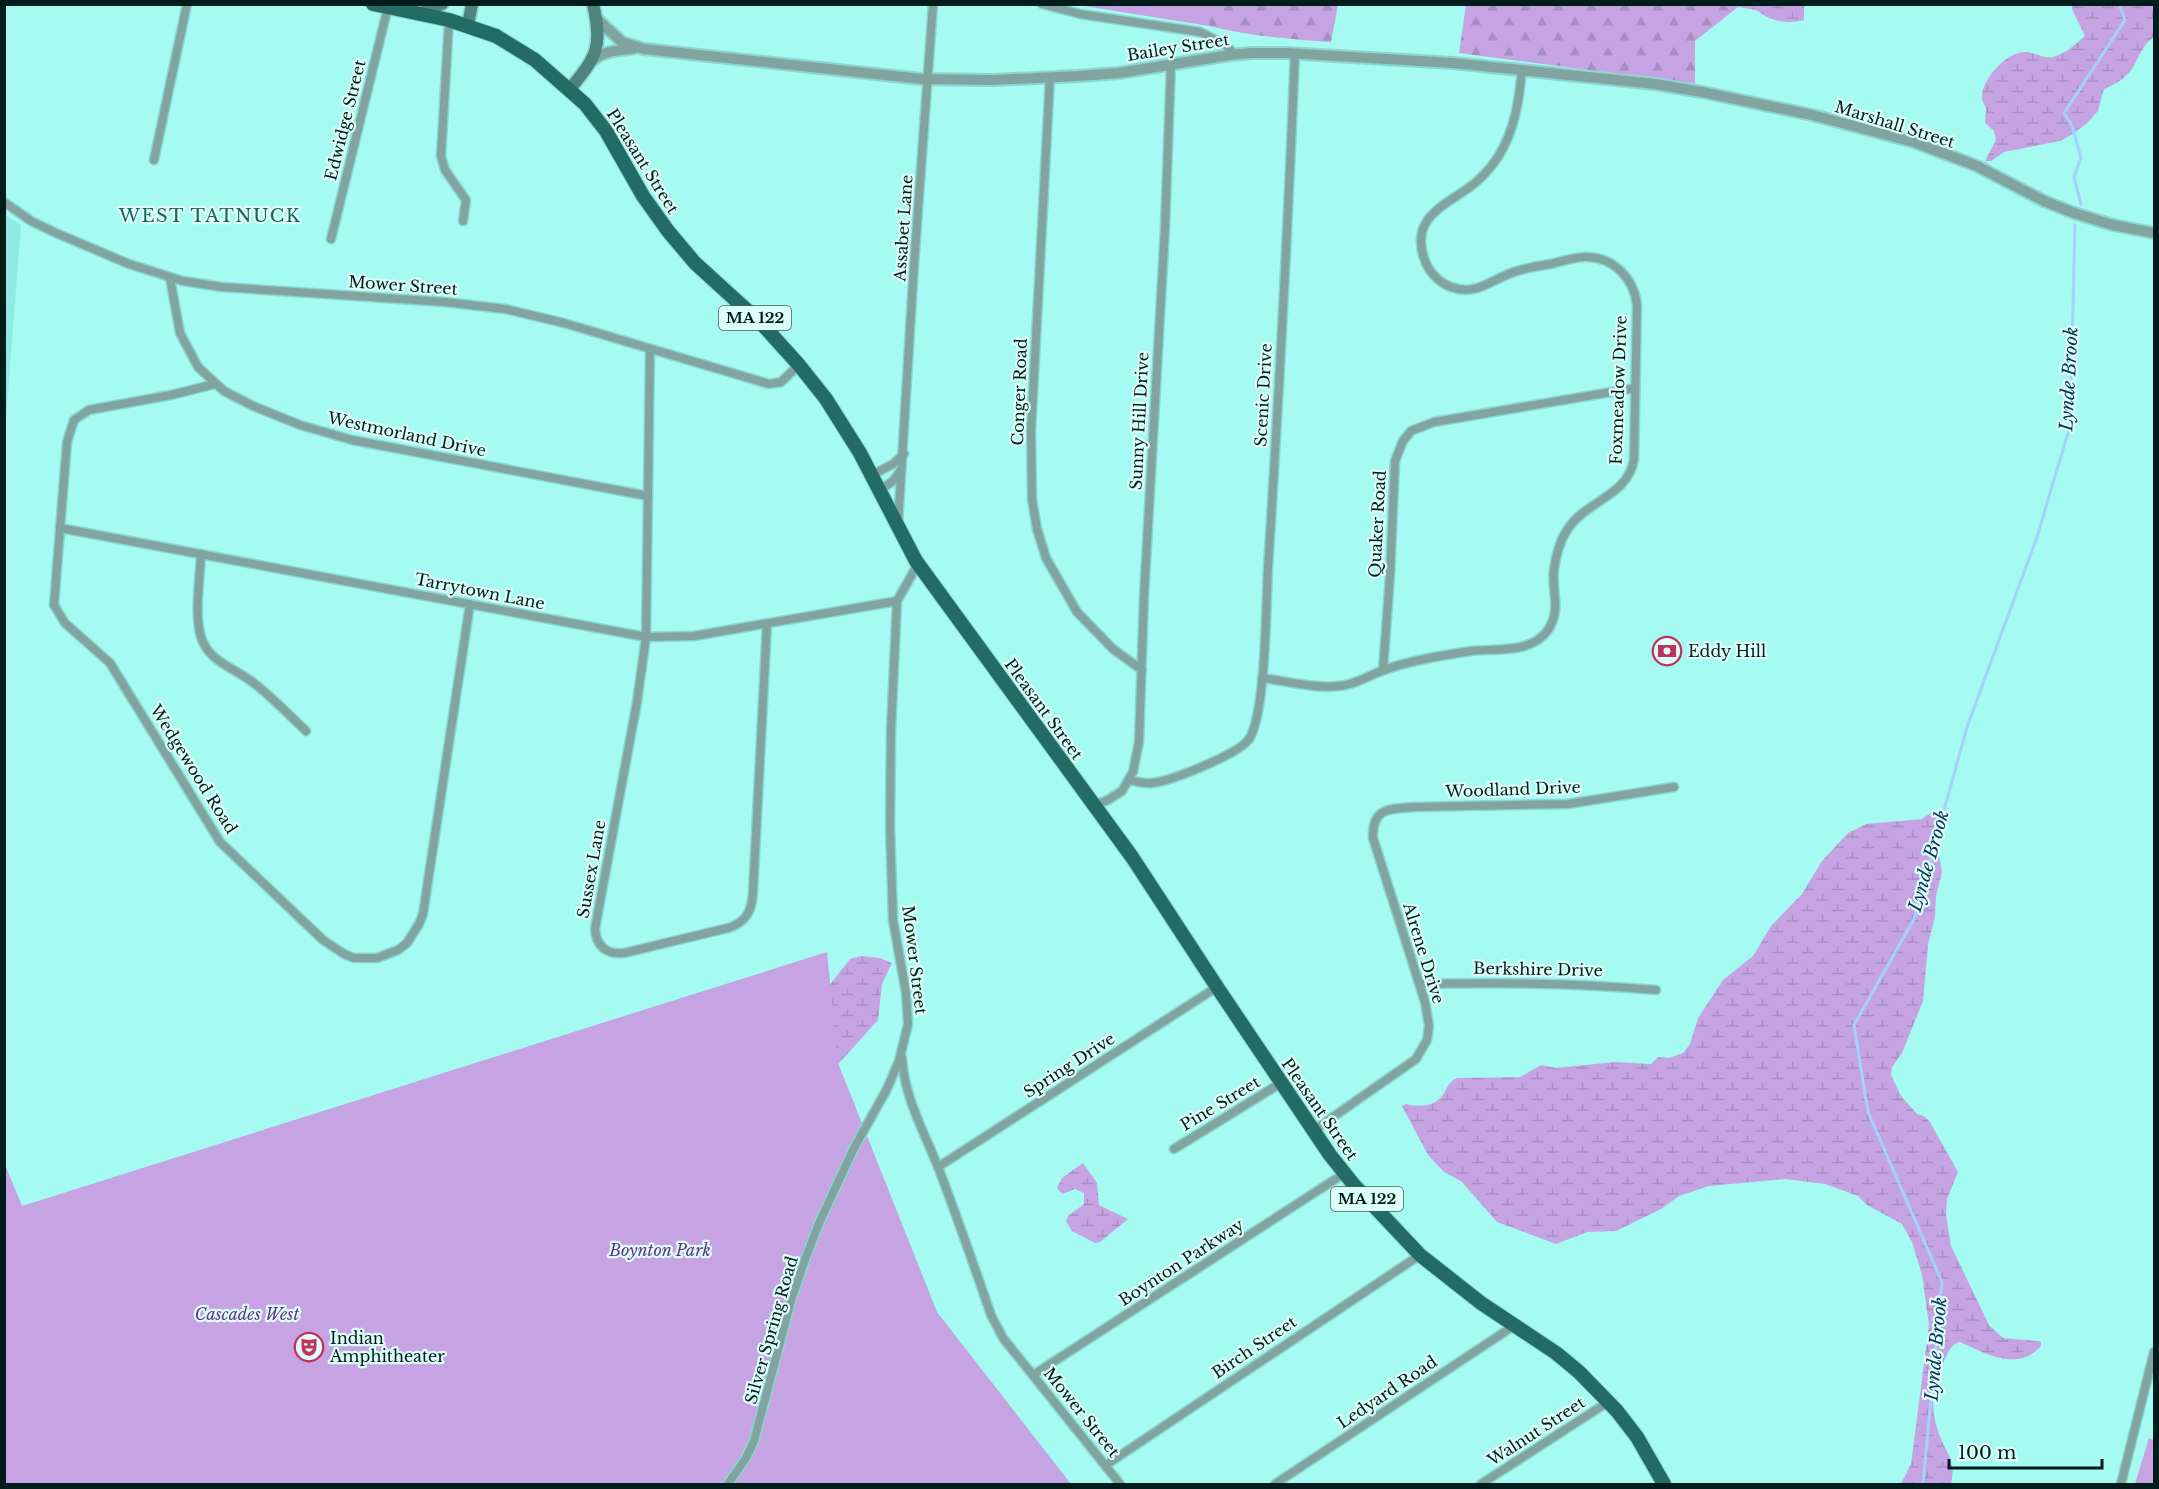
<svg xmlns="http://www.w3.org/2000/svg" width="2159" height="1489" viewBox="0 0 2159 1489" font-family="'Libre Baskerville',serif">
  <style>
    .built { fill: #8debe4 }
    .forest { fill: url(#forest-firs) }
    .wetland { fill: url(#wetland-marsh) }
    .green { fill: #c6a4e4 }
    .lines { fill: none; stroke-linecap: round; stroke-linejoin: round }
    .stream { stroke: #a4d1fd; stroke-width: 3 }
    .minor-casing { stroke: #8bd6cf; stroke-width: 11 }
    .tertiary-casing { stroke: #8bd6cf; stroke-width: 14 }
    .secondary-casing { stroke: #8bd6cf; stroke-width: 15 }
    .primary-casing { stroke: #8bd6cf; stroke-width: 16 }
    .minor { stroke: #82a4a1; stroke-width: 8 }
    .tertiary { stroke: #82a4a1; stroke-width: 10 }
    .secondary { stroke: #4f837e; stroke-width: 12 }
    .primary { stroke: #236b66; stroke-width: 14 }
    .labels { text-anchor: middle; stroke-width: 4.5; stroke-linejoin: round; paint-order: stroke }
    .shield { fill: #ddfdf9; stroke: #43605d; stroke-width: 1.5 }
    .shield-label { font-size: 15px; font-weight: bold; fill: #011c1a }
    .street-label { font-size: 16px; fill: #011c1a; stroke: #ddfdf9 }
    .poi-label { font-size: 16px; fill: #011c1a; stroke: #ddfdf9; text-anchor: start }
    .park-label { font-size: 16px; font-style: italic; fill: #603480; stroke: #ddfdf9 }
    .neighbourhood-label { font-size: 18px; letter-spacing: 1.5px; fill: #1d615c; stroke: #ddfdf9 }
    .water-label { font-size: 18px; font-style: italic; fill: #073255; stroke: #ddfdf9 }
  </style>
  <defs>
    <pattern id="forest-firs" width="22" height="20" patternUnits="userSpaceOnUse" patternTransform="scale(1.5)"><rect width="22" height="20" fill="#c6a4e4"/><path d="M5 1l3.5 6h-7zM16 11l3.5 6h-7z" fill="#a88dc3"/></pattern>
    <pattern id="wetland-marsh" width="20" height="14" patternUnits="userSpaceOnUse" patternTransform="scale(1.5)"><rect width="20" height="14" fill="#c6a4e4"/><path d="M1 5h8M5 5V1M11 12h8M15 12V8" fill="none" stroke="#a88dc3"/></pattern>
  </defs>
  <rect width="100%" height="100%" fill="#a5faf2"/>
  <path class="built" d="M 5,215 L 21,225 L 5,430 Z"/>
  <g class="forest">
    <path d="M 1750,4 L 1756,10 L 1738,7 L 1695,41 L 1695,84 L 1459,53 L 1466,5 Z"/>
    <path d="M 1208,5 L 1338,5 L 1331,42 C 1289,39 1249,36 1209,26 Z"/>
  </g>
  <g class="wetland">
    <path d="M 2073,4 L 2154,5 L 2154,37 C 2143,44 2139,57 2132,69 C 2126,78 2114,85 2104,89 L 2098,111 L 2086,124 L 2071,135 L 2060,141 L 2004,152 L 1991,161 L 1985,161 L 1996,140 L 1994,131 L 1985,123 C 1985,118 1986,113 1986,109 C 1985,104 1981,101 1982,96 C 1983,78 2007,51 2026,52 C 2035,52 2043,59 2053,57 C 2065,54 2076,44 2085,36 L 2072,9 Z"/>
    <path d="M 1750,5 L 1804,5 L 1804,20 C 1782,25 1767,20 1750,5 Z"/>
    <path d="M 1932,812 L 1937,817 L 1935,825 L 1936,838 L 1942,872 L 1936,896 L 1935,917 L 1928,944 L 1923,1001 L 1902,1053 L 1892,1067 L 1891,1075 L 1901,1096 L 1917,1114 L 1924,1116 L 1930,1122 L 1958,1172 L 1947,1199 L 1946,1215 L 1951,1246 L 1989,1325 L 2003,1338 L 2036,1341 L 2041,1342 L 2041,1346 C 2018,1372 1986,1354 1960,1342 C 1951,1344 1949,1351 1945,1359 C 1933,1383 1929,1404 1938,1431 C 1945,1453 1957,1459 1951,1484 L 1901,1484 L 1911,1464 L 1929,1325 L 1922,1275 L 1912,1242 L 1902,1224 L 1867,1205 L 1858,1196 L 1825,1184 L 1786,1179 L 1709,1186 L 1679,1196 L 1661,1209 L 1616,1231 L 1587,1232 L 1556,1244 L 1497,1222 L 1461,1181 L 1444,1172 L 1428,1155 L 1402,1106 L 1406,1104 C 1418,1107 1434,1107 1442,1096 C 1448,1088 1448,1082 1457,1078 L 1520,1077 L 1541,1065 L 1556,1068 L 1615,1062 L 1651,1064 L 1658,1057 L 1669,1058 L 1683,1053 L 1690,1044 L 1698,1018 L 1723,980 L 1753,956 L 1771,926 L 1802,894 L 1822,861 L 1848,833 L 1866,824 L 1922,819 Z"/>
    <path d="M 861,956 L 880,958 L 892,963 L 882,984 L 878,1020 L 832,1071 L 825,991 L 850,959 Z"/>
    <path d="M 1083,1163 L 1097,1183 L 1099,1205 L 1128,1219 L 1100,1242 L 1095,1243 L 1072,1231 L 1066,1221 L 1068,1216 L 1084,1204 L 1084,1193 L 1075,1189 L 1062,1194 L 1057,1188 L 1062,1178 Z"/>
  </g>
  <g class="green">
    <path d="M 1078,5 L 1212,5 L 1209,26 Z"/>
    <path d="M 827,952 L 838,1063 L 937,1312 L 1071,1484 L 5,1484 L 4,1162 L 22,1206 Z"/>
    <path d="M 2149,1438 L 2154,1440 L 2154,1484 L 2135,1484 Z"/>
  </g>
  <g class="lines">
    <g class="stream">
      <path d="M 2081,204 L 2074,177 L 2081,158 L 2072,126 L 2064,113 L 2125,20 L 2119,4"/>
      <path d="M 1923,1484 L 1942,1282 L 1868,1112 L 1854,1025 L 1914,919 L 1967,727 L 2037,537 L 2070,426 L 2075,225"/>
    </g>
    <g class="minor-casing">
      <g id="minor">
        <path d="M 1042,4 L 1080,14 L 1200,32 L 1224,44 L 1235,54"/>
        <path d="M 449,20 L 441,156 L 445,170 L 466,200 L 463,221"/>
        <path d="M 1050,77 L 1031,431 L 1032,499 L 1037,529 L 1046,558 L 1077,612 L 1113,649 L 1142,670"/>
        <path d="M 154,160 L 187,4"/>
        <path d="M 4,202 L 31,221 L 56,233 L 129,264 L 183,281 L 222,287 L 445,302 L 505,309 L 564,323 L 769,384 L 781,382 L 799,365"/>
        <path d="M 331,239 L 388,7"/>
        <path d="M 170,278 L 180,333 L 198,367 L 224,391 L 253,406 L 300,425 L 352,440 L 648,496"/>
        <path d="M 650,349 L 646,637 L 637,702 L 595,929 C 596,947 608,955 624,953 L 728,928 C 747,922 752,910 753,892 L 767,624"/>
        <path d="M 215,384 L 171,395 L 89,410 L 74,420 L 67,442 L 54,605 L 65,623 L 110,663 L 220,842 L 323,940 L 344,954 L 354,958 L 377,958 L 398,950 L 407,943 L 419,924 L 423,914 L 470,604"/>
        <path d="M 872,475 L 893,464 L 904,454"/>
        <path d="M 880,490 L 893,481 L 901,470"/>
        <path d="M 898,524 L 914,265 L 933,4"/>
        <path d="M 60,528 L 646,637 L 694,636 L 897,601"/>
        <path d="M 201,554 C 200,579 194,614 201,637 C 209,663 236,668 255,684 C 273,698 289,715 306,731"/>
        <path d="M 1383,670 L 1390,576 L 1395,461 L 1403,441 L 1411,431 L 1434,422 L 1635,388"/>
        <path d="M 1262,678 C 1287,681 1314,689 1339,686 C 1355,685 1367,676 1382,671 C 1406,661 1445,655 1471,651 C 1496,648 1531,654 1548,630 C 1562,609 1551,591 1554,569 C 1556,555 1560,541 1567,530 C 1586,500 1628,497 1634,459 L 1637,305 C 1634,279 1614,257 1586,257 C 1575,257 1562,261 1551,264 C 1537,266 1524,268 1511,273 C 1490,281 1475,296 1451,287 C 1438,282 1428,271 1424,258 C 1411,220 1441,207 1467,189 C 1479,181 1490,169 1498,157 C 1515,130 1519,100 1522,70"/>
        <path d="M 1129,780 C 1136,781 1144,784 1152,783 C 1171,781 1239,754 1249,739 C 1266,714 1266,603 1268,568 C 1279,397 1288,225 1295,53"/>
        <path d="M 1095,805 L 1108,800 L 1122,791 L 1133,772 L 1139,742 L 1144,596 L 1165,228 L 1171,63"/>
        <path d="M 1420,984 C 1499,982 1577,983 1656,990"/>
        <path d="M 902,1058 C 904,1096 924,1132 938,1167 C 957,1216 974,1266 991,1315 L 1003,1338 L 1120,1484"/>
        <path d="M 1313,1131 L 1416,1059 L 1427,1040 L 1429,1026 L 1425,1002 L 1373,838 C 1372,806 1391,809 1416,807 L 1568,804 L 1674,787"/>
        <path d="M 1174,1149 L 1281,1083"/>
        <path d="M 938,1167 L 1217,987"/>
        <path d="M 1033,1375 L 1345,1173"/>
        <path d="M 1106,1465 L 1420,1255"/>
        <path d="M 728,1484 L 746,1458 L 754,1441 L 791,1301 L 806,1257 L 820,1221 L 854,1148 L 887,1089 L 899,1061 L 908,1024 L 906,993 L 893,920 L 890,827 L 891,730 L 897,601 L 918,564"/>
        <path d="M 1275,1484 L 1515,1325"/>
        <path d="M 1481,1484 L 1608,1402"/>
        <path d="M 2121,1484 L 2154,1352"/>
      </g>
    </g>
    <g class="tertiary-casing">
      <g id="tertiary">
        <path d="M 596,18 L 622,42 L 644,49 L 922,79 L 992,80 L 1078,76 L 1119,73 L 1230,55 L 1252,53 L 1286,53 L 1453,63 L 1655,84 L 1702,92 L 1812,115 L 1914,142 L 1977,166 L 2044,201 L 2074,213 L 2113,225 L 2154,233"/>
        <path d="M 591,62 C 602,50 619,51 635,48"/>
      </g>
    </g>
    <g class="secondary-casing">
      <g id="secondary">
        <path d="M 421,13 L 442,4"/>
        <path d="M 468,25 L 472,4"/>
        <path d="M 570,89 C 597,56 603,47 593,4"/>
      </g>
    </g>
    <g class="primary-casing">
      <path id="primary" d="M 373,4 L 449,20 L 496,36 L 535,60 L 585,104 L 606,131 L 643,196 L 668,231 L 695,263 L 762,324 L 799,365 L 826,399 L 860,453 L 916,561 L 1132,857 L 1217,987 L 1330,1155 L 1354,1185 L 1420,1255 L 1481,1303 L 1556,1353 L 1579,1372 L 1617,1411 L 1637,1437 L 1664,1484"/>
    </g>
    <use href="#minor" class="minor"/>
    <use href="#tertiary" class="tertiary"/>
    <use href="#secondary" class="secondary"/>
    <use href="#primary" class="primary"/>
  </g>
  <defs>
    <g id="bank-ring" transform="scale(1.5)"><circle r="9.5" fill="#ddfdf9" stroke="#c0315b" stroke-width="1.5"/><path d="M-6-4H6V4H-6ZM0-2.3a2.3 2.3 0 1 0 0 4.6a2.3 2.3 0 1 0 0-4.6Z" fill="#c0315b"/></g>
    <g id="theatre-ring" transform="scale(1.5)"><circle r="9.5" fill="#ddfdf9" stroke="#c0315b" stroke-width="1.5"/><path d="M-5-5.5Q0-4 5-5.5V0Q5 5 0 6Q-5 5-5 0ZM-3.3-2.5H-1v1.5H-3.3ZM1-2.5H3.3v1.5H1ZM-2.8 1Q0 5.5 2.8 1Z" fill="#c0315b"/></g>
  </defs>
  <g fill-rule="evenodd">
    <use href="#bank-ring" x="1667" y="651"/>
    <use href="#theatre-ring" x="309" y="1347"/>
  </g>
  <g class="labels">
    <g class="shield">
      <rect x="719" y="306" width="72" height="24" rx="4.5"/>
      <rect x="1331" y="1187" width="72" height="24" rx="4.5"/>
    </g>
    <g class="shield-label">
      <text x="755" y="323">MA 122</text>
      <text x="1367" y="1204">MA 122</text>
    </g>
    <g class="street-label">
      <text transform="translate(1178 47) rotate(-9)" y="6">Bailey Street</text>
      <text transform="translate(345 120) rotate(-76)" y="6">Edwidge Street</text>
      <text transform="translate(1895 124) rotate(17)" y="6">Marshall Street</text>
      <text transform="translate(643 161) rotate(58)" y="6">Pleasant Street</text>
      <text transform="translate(903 228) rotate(-86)" y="6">Assabet Lane</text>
      <text transform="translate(403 285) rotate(4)" y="6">Mower Street</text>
      <text transform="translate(1618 390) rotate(-88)" y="6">Foxmeadow Drive</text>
      <text transform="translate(1019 392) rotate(-88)" y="6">Conger Road</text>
      <text transform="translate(1263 395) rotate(-87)" y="6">Scenic Drive</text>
      <text transform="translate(1139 421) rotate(-87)" y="6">Sunny Hill Drive</text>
      <text transform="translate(407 434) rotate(12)" y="6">Westmorland Drive</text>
      <text transform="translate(1377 524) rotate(-87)" y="6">Quaker Road</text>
      <text transform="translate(480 591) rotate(11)" y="6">Tarrytown Lane</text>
      <text transform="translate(1044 709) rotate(54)" y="6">Pleasant Street</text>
      <text transform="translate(194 769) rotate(58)" y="6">Wedgewood Road</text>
      <text transform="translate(1513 789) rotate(-2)" y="6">Woodland Drive</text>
      <text transform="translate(591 869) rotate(-80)" y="6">Sussex Lane</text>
      <text transform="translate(1424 953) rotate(73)" y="6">Alrene Drive</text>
      <text transform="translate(915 960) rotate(83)" y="6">Mower Street</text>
      <text transform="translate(1538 969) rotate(1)" y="6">Berkshire Drive</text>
      <text transform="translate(1069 1065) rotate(-33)" y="6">Spring Drive</text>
      <text transform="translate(1220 1103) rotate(-31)" y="6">Pine Street</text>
      <text transform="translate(1320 1109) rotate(55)" y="6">Pleasant Street</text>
      <text transform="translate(1181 1262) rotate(-33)" y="6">Boynton Parkway</text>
      <text transform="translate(771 1330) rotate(-74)" y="6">Silver Spring Road</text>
      <text transform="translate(1254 1347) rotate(-34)" y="6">Birch Street</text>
      <text transform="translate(1387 1392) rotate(-34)" y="6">Ledyard Road</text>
      <text transform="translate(1082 1412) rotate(51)" y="6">Mower Street</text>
      <text transform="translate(1536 1431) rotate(-33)" y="6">Walnut Street</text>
    </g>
    <g class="poi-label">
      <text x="1688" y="657">Eddy Hill</text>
      <text x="330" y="1344">Indian<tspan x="330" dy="18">Amphitheater</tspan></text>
    </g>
    <g class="park-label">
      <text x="660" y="1256">Boynton Park</text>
      <text x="247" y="1320">Cascades West</text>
    </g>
    <g class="neighbourhood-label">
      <text x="210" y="222">WEST TATNUCK</text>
    </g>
    <g class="water-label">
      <text transform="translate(2069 379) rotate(-87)" y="6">Lynde Brook</text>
      <text transform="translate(1929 861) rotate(-74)" y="6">Lynde Brook</text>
      <text transform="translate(1936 1349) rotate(-85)" y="6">Lynde Brook</text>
    </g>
  </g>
  <rect width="2159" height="1489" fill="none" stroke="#011c1a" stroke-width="12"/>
  <path d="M1949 1459v9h153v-9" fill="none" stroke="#011c1a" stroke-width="3"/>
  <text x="1958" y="1459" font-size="18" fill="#011c1a" stroke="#ddfdf9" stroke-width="4.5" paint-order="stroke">100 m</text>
</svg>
